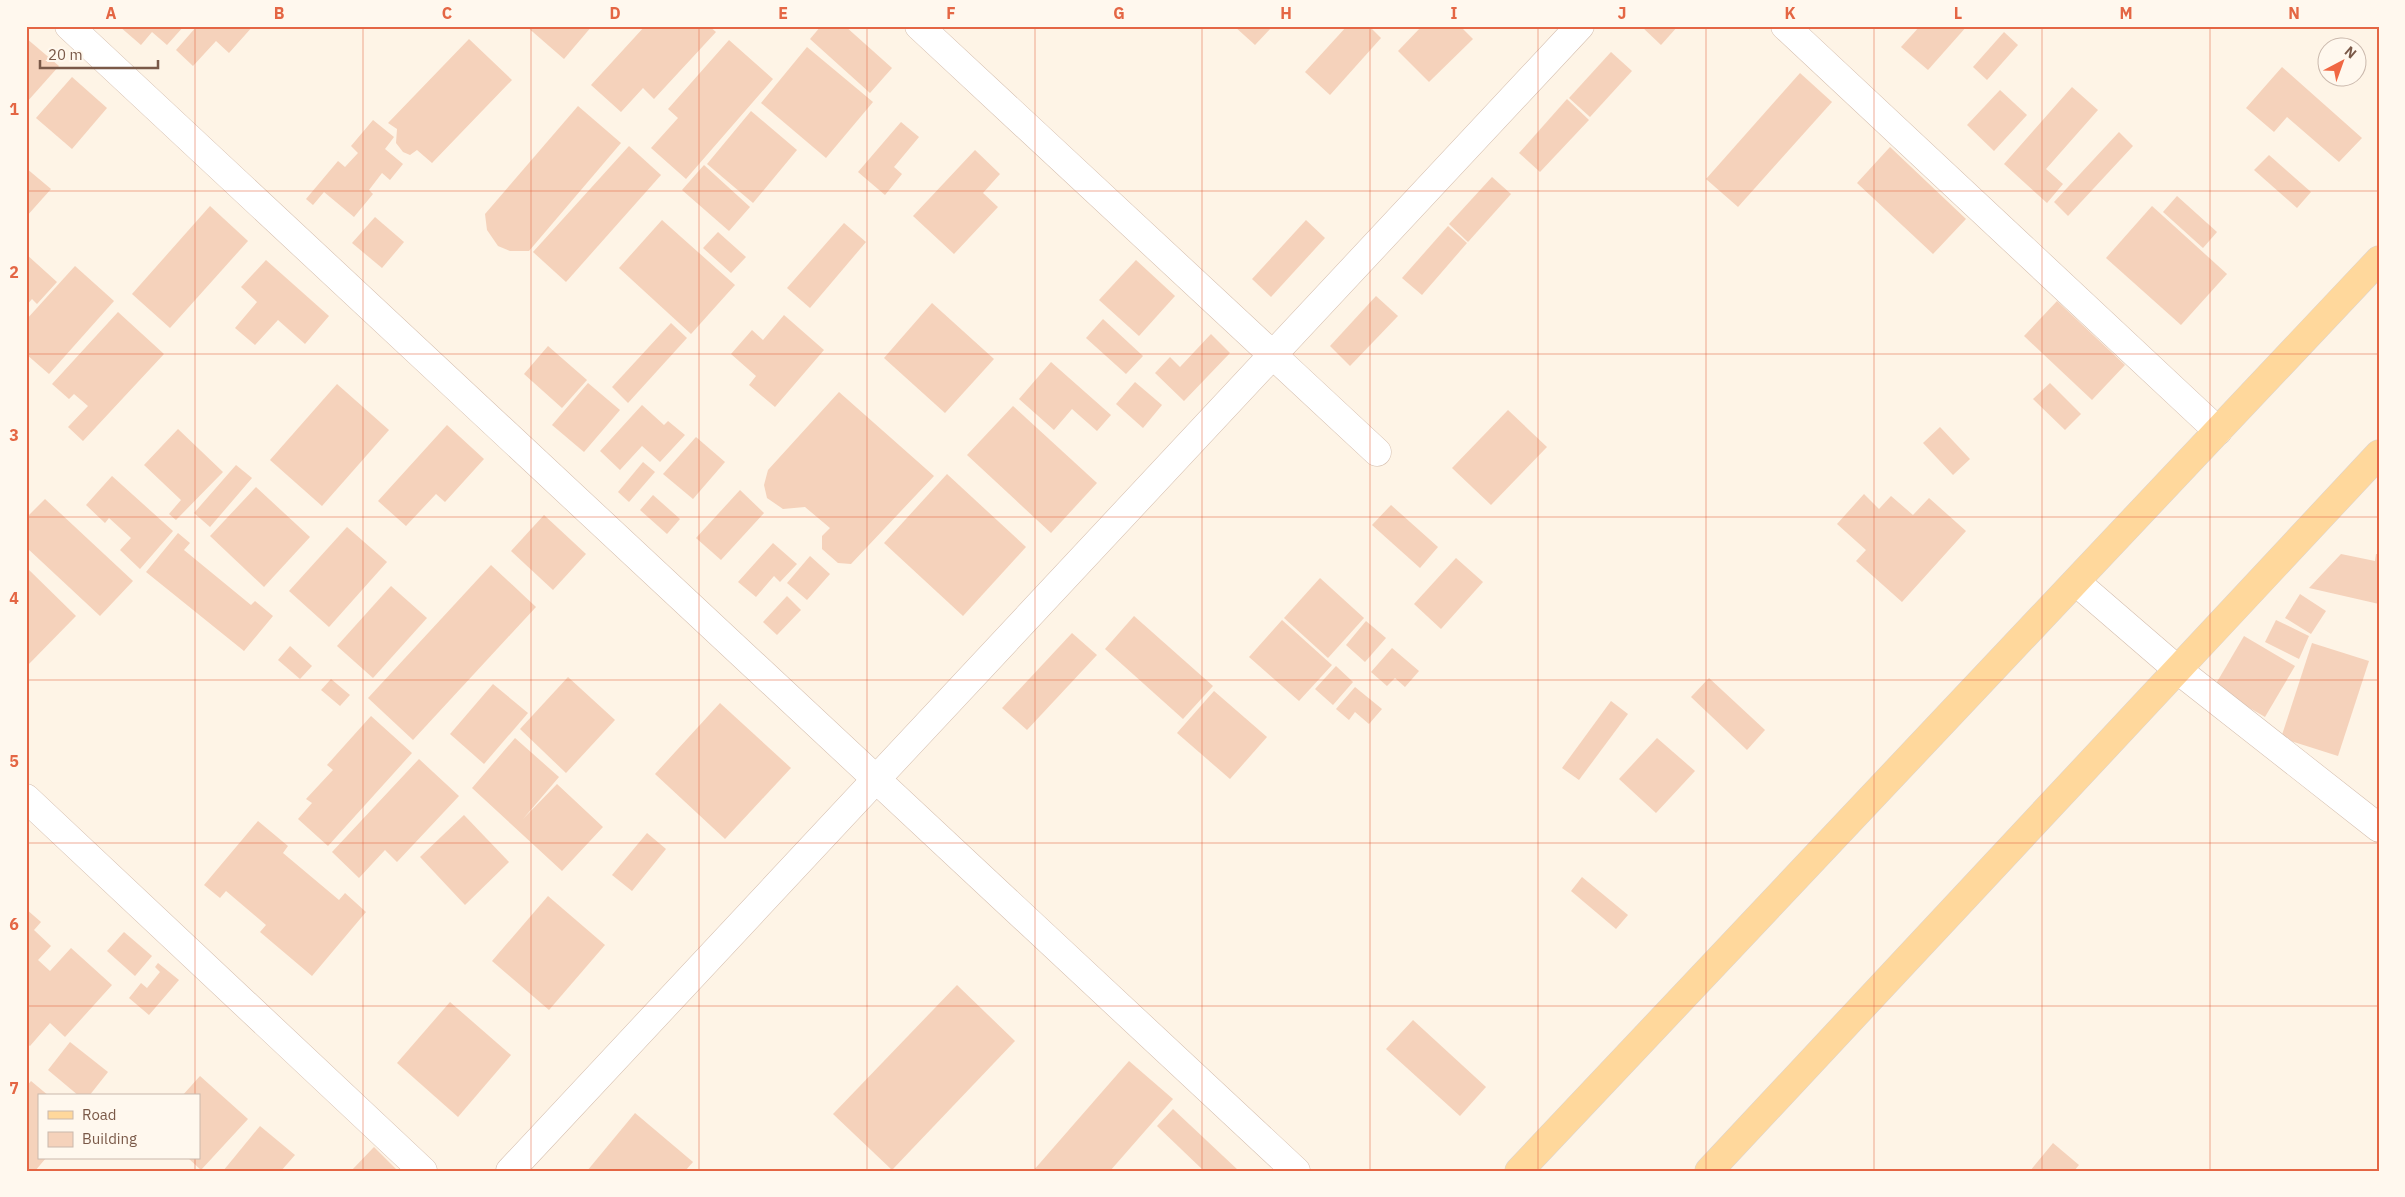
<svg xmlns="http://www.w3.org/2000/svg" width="2405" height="1197" viewBox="0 0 2405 1197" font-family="'IBM Plex Sans',sans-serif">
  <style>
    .building { fill: #f5d2bb }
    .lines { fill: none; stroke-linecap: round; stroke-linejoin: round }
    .minor-casing { stroke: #d4bdad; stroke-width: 29 }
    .major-casing { stroke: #dcd4cf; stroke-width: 29 }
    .minor { stroke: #fff; stroke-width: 28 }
    .major { stroke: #ffd89c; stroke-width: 28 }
    .grid { fill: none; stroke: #e46644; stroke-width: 1; stroke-opacity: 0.55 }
    .neatline { fill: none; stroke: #e46644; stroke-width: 2 }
    .grid-label { font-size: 16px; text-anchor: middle; font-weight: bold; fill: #e46644 }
  </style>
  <rect width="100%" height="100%" fill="#fef4e6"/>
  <g class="building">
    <path d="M 119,26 L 184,26 L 167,45 L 152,32 L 141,45 Z"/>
    <path d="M 197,26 L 253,26 L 229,53 L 216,41 L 193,66 L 176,50 Z"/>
    <path d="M 526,26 L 592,26 L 564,59 Z"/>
    <path d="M 645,26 L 709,26 L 716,32 L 654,99 L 643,88 L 621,112 L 591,85 Z"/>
    <path d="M 821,26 L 845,26 L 892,68 L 870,93 L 810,39 Z"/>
    <path d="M 1234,26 L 1273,26 L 1255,45 Z"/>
    <path d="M 1347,26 L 1369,26 L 1381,38 L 1330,95 L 1305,72 Z"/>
    <path d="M 1422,26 L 1460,26 L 1473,39 L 1429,82 L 1398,51 Z"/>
    <path d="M 1641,26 L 1678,26 L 1661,45 Z"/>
    <path d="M 1920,26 L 1967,26 L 1928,70 L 1901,47 Z"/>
    <path d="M 2004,32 L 2018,45 L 1987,80 L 1973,67 Z"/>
    <path d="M 26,38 L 59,66 L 26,103 Z"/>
    <path d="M 469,39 L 512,80 L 432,163 L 417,150 L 410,155 L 403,152 L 396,143 L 397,129 L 388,123 Z"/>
    <path d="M 729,40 L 773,79 L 686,179 L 651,148 L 678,118 L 668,109 Z"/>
    <path d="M 807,47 L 873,102 L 826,158 L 761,103 Z"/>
    <path d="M 1611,52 L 1632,71 L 1590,117 L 1569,98 Z"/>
    <path d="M 2282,67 L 2362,138 L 2339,162 L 2287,117 L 2274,132 L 2246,108 Z"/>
    <path d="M 1800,73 L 1832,102 L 1738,207 L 1706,179 Z"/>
    <path d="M 72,77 L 107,108 L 72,149 L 36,118 Z"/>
    <path d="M 2072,87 L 2098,110 L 2046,169 L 2063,184 L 2047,203 L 2004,164 Z"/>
    <path d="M 2000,90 L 2027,115 L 1994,151 L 1967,125 Z"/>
    <path d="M 1567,99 L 1589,120 L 1540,172 L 1519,153 Z"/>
    <path d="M 578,106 L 621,143 L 529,251 L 510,251 L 498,246 L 487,230 L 485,214 Z"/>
    <path d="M 751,111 L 797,150 L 753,203 L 707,164 Z"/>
    <path d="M 373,120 L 394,137 L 385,149 L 403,164 L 390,180 L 382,173 L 369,190 L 373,194 L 354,217 L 324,192 L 313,205 L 306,199 L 338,161 L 345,167 L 358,153 L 351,146 Z"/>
    <path d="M 901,122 L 919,137 L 894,167 L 902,174 L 885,195 L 858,172 Z"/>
    <path d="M 2119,132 L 2133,146 L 2068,216 L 2054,202 Z"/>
    <path d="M 629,146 L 661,175 L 566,282 L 533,252 Z"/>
    <path d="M 1890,147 L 1966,219 L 1933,254 L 1857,183 Z"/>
    <path d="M 975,150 L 1000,174 L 983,193 L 998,207 L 954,254 L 913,216 Z"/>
    <path d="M 2269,155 L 2311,192 L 2297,208 L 2254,170 Z"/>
    <path d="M 704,165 L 750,207 L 729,231 L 682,190 Z"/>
    <path d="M 26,168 L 51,189 L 26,217 Z"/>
    <path d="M 1492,177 L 1511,194 L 1468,242 L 1449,224 Z"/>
    <path d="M 2177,196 L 2217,232 L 2203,248 L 2163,212 Z"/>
    <path d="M 210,206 L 248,241 L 170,328 L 132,294 Z"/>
    <path d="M 2152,206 L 2227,274 L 2181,325 L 2106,258 Z"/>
    <path d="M 375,217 L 404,242 L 382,268 L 352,243 Z"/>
    <path d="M 662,220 L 735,285 L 691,334 L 619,268 Z"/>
    <path d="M 1306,220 L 1325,238 L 1271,297 L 1252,279 Z"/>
    <path d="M 844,223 L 866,242 L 810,308 L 787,288 Z"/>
    <path d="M 1448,226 L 1467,243 L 1422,295 L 1402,278 Z"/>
    <path d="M 718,232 L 746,257 L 731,273 L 703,248 Z"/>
    <path d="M 26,254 L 57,282 L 37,304 L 32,299 L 26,306 Z"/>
    <path d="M 266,260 L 329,316 L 305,344 L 278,320 L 255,345 L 235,328 L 257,302 L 241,287 Z"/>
    <path d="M 1136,260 L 1175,296 L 1139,336 L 1099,300 Z"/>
    <path d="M 75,266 L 114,301 L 49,374 L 26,354 L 26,320 Z"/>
    <path d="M 1376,296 L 1398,316 L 1350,366 L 1330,346 Z"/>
    <path d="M 2057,301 L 2125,365 L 2092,400 L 2024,336 Z"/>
    <path d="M 932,303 L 994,359 L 945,413 L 884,358 Z"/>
    <path d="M 118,312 L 164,354 L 83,441 L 68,427 L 88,406 L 74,394 L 69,399 L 52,384 Z"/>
    <path d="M 784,315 L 824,350 L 775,407 L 749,385 L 756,376 L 731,354 L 752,330 L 763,340 Z"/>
    <path d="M 1103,319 L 1143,356 L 1126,374 L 1086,338 Z"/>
    <path d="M 671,323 L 687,338 L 628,403 L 612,387 Z"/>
    <path d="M 1211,334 L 1230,353 L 1184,401 L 1155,373 L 1170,357 L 1180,367 Z"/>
    <path d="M 548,346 L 587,380 L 562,408 L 524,374 Z"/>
    <path d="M 1051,362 L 1111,415 L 1097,431 L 1072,409 L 1054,430 L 1019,399 Z"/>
    <path d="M 1135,382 L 1162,405 L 1143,428 L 1116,404 Z"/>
    <path d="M 588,383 L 620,410 L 584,452 L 552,425 Z"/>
    <path d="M 2050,383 L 2081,414 L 2065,430 L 2033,399 Z"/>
    <path d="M 337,384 L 389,430 L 322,506 L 270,460 Z"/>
    <path d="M 839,392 L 934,476 L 851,564 L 838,563 L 822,549 L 822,536 L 830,528 L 805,507 L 783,509 L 767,498 L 764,485 L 768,470 Z"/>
    <path d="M 642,405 L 664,425 L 668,421 L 685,435 L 660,462 L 642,446 L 620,470 L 600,451 Z"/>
    <path d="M 1013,406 L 1097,483 L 1051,533 L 967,455 Z"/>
    <path d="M 1508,410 L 1547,447 L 1491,505 L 1452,468 Z"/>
    <path d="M 447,425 L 484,459 L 445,502 L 436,494 L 406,526 L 378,501 Z"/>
    <path d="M 1940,427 L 1970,459 L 1953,475 L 1923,443 Z"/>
    <path d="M 178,429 L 223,472 L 176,520 L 169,514 L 181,500 L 144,465 Z"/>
    <path d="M 696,437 L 725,462 L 693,499 L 663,474 Z"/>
    <path d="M 643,462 L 655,472 L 629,502 L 618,492 Z"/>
    <path d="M 236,465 L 252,478 L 210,527 L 194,513 Z"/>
    <path d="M 947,474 L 1026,547 L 963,616 L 884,543 Z"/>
    <path d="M 112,476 L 173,531 L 140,569 L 120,550 L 131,538 L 109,518 L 105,523 L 86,505 Z"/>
    <path d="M 256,487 L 310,537 L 264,587 L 210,536 Z"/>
    <path d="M 740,490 L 764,513 L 721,560 L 696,538 Z"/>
    <path d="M 1864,494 L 1879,509 L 1891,496 L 1913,515 L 1929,498 L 1966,531 L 1902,602 L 1856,561 L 1866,550 L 1837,524 Z"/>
    <path d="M 653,495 L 680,519 L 667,534 L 640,510 Z"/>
    <path d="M 45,499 L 133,581 L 100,616 L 26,547 L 26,518 Z"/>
    <path d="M 1391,505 L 1438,547 L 1420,568 L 1372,525 Z"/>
    <path d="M 544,515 L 586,554 L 553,590 L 511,551 Z"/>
    <path d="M 347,527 L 387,562 L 329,627 L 289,591 Z"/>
    <path d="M 178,533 L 190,543 L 184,550 L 251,605 L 255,601 L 273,616 L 244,651 L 146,572 Z"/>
    <path d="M 773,543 L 797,564 L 780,582 L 774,576 L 756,597 L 738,582 Z"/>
    <path d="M 2341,554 L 2375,561 L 2376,554 L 2379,554 L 2379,604 L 2309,588 Z"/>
    <path d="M 810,556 L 830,574 L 807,600 L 787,583 Z"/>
    <path d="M 1456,558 L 1483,582 L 1441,629 L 1414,604 Z"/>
    <path d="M 491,565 L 536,607 L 413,740 L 368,698 Z"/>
    <path d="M 26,567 L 76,616 L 26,667 Z"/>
    <path d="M 1320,578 L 1364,618 L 1328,658 L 1284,618 Z"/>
    <path d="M 391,586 L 427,618 L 373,678 L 337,646 Z"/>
    <path d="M 2300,594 L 2326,611 L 2311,634 L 2285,618 Z"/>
    <path d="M 787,596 L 801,610 L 777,635 L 763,622 Z"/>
    <path d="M 1134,616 L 1213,686 L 1183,719 L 1105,649 Z"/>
    <path d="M 1282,620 L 1332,665 L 1299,701 L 1249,657 Z"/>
    <path d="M 2276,620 L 2309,636 L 2299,659 L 2265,642 Z"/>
    <path d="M 1366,621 L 1386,638 L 1365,662 L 1346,645 Z"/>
    <path d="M 1072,633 L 1097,655 L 1027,730 L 1002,708 Z"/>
    <path d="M 2244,636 L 2295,666 L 2265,717 L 2214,687 Z"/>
    <path d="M 2312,643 L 2369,661 L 2338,756 L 2281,738 Z"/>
    <path d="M 290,646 L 312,666 L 300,679 L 278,660 Z"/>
    <path d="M 1392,648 L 1419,671 L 1405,687 L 1395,678 L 1387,686 L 1371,672 Z"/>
    <path d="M 1336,666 L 1353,682 L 1333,705 L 1315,689 Z"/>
    <path d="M 568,677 L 615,720 L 566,773 L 520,729 Z"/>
    <path d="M 1709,678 L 1765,730 L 1747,750 L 1691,697 Z"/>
    <path d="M 331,679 L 350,695 L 340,706 L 321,690 Z"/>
    <path d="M 493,684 L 528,713 L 484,764 L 450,734 Z"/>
    <path d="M 1355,687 L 1382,709 L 1369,724 L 1355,712 L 1349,720 L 1336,709 Z"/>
    <path d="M 1214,691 L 1267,737 L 1230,779 L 1177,733 Z"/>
    <path d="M 1611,701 L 1628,714 L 1579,780 L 1562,768 Z"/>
    <path d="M 720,703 L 791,768 L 725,839 L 655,774 Z"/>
    <path d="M 371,716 L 412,753 L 328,846 L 298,819 L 312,803 L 306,799 L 333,770 L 327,765 Z"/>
    <path d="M 515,738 L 559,777 L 523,819 L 557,784 L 603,827 L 562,871 L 472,788 Z"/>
    <path d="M 1657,738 L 1695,771 L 1656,813 L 1619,779 Z"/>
    <path d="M 419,759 L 459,796 L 397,862 L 385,850 L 359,878 L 332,852 Z"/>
    <path d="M 464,815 L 509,862 L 465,905 L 420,857 Z"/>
    <path d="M 258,821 L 288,846 L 283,853 L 339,900 L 345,893 L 366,912 L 312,976 L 260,932 L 266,925 L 226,891 L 220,898 L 204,885 Z"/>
    <path d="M 647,833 L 666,849 L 632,891 L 612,875 Z"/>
    <path d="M 1582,877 L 1628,915 L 1616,929 L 1571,891 Z"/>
    <path d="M 548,896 L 605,945 L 549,1010 L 492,961 Z"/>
    <path d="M 26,909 L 41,922 L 34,930 L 51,946 L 38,960 L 50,971 L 71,948 L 112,985 L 65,1037 L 50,1023 L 30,1046 L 26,1043 Z"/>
    <path d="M 124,932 L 152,956 L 135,976 L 107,951 Z"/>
    <path d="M 158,963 L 179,980 L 149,1015 L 129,998 L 141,983 L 147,988 L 160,972 L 155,967 Z"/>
    <path d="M 957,985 L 1015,1041 L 892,1170 L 833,1114 Z"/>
    <path d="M 450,1002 L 511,1055 L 458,1117 L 397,1063 Z"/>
    <path d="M 1413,1020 L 1486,1087 L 1460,1116 L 1386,1049 Z"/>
    <path d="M 70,1042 L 108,1072 L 89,1096 L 79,1096 L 48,1070 Z"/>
    <path d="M 1129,1061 L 1173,1099 L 1110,1171 L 1033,1171 Z"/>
    <path d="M 200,1076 L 248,1119 L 201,1170 L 188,1158 L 199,1158 L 199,1096 L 182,1096 Z"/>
    <path d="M 31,1081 L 49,1096 L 39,1096 L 39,1158 L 46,1158 L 35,1171 L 26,1171 L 26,1087 Z"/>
    <path d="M 1173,1109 L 1239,1171 L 1204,1171 L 1157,1126 Z"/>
    <path d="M 635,1113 L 693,1162 L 685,1171 L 587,1171 Z"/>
    <path d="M 260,1126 L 295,1155 L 281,1171 L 223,1171 Z"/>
    <path d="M 2053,1143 L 2079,1165 L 2074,1171 L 2030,1171 Z"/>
    <path d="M 374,1147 L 398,1171 L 351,1171 Z"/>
  </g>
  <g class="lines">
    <g class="minor-casing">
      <g id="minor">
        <path d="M 69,26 L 1296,1171"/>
        <path d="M 919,26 L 1377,452"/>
        <path d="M 1785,26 L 2218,431"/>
        <path d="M 2076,582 L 2178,670 L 2379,828"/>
        <path d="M 26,798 L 423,1171"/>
        <path d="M 510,1171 L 1580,26"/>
      </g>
    </g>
    <g class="major-casing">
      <g id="major">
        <path d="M 1519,1171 L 2379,260"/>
        <path d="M 1709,1171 L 2379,454"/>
      </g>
    </g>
    <use href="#minor" class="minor"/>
    <use href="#major" class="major"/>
  </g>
  <path class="grid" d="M 195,26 L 195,1096M 363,26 L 363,1171M 531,26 L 531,1171M 699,26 L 699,1171M 867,26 L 867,1171M 1035,26 L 1035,1171M 1202,26 L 1202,1171M 1370,26 L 1370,1171M 1538,26 L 1538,1171M 1706,26 L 1706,1171M 1874,26 L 1874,1171M 2042,26 L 2042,1171M 2210,26 L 2210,1171M 26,191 L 2379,191M 26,354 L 2379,354M 26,517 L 2379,517M 26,680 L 2379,680M 26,843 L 2379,843M 26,1006 L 2379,1006M 195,1158 L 195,1171"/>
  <rect width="2405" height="1197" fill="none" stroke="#fff8ee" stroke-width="55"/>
  <rect x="38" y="1094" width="162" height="65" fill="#fff8ee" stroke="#cab8ac"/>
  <rect x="48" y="1111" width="25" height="8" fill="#ffd89c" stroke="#cab8ac"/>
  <text x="82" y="1120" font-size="15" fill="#7a5948">Road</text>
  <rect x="48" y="1132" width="25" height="15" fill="#f5d2bb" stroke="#cab8ac"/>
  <text x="82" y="1144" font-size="15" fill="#7a5948">Building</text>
  <g transform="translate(2342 62) rotate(41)"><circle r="24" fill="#fff8ee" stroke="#cab8ac"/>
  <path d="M0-4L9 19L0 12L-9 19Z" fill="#f06743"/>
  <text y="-8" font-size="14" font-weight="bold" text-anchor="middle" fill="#7a5948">N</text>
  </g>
  <path d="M40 60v8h118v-8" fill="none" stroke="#7a5948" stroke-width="2.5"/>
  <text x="48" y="60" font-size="15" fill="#7a5948" stroke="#fff8ee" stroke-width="4" paint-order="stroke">20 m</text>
  <rect x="28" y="28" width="2350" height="1142" class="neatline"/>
  <g class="grid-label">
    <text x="111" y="19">A</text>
    <text x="279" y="19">B</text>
    <text x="447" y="19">C</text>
    <text x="615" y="19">D</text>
    <text x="783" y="19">E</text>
    <text x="951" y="19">F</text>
    <text x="1119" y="19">G</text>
    <text x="1286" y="19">H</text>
    <text x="1454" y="19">I</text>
    <text x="1622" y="19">J</text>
    <text x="1790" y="19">K</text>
    <text x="1958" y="19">L</text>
    <text x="2126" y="19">M</text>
    <text x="2294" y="19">N</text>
    <text x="14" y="115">1</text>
    <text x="14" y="278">2</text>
    <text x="14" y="441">3</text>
    <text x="14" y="604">4</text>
    <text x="14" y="767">5</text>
    <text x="14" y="930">6</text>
    <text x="14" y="1094">7</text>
  </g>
</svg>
